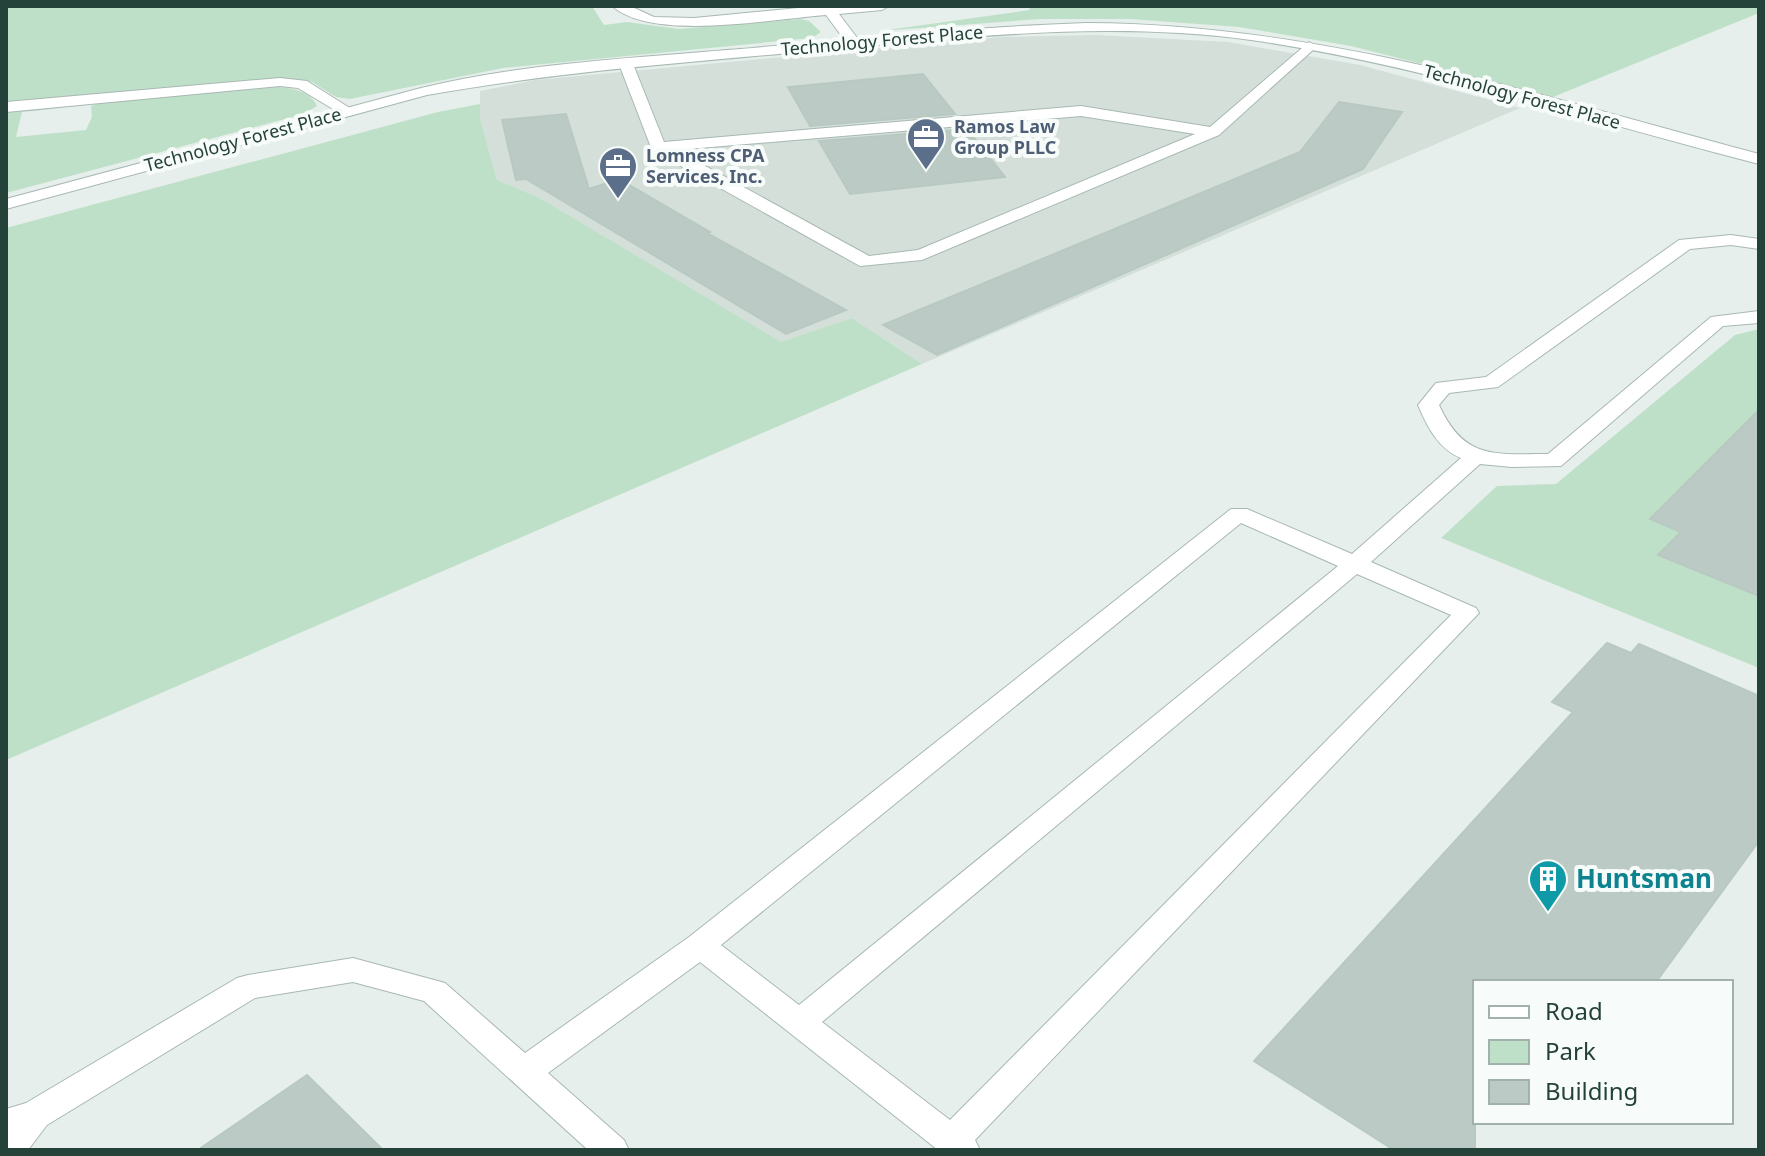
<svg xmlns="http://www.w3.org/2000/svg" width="1765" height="1156" viewBox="0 0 1765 1156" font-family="'Noto Sans',sans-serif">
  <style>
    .built { fill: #d4dfda }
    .green { fill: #bfe0c8 }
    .building { fill: #bbcac4; stroke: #b8c9c2; stroke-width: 2 }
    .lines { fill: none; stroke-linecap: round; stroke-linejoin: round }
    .lane-casing { stroke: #a8b8b2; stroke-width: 2 }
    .street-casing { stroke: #a8b8b2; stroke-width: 2 }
    .lane { fill: #fff; fill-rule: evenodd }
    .street { fill: #fff; fill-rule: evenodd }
    .labels { text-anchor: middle; stroke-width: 8; stroke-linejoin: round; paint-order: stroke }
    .far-street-label { font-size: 18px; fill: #24423a; stroke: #f7fbf9 }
    .far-service-label { font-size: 18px; font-weight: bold; fill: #4e5e75; stroke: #f7fbf9; text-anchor: start }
    .near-culture-label { font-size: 26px; font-weight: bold; fill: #0d838f; stroke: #f7fbf9; text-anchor: start }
  </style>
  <rect width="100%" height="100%" fill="#e6efeb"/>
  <path class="built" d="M 1096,35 L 1228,42 L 1360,65 L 1520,108 L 922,364 L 852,318 L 782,343 L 540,198 L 497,180 L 480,118 L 480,91 L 535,80 L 1000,37 Z"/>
  <g class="green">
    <path d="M 6,6 L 592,6 L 604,25 L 627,22 L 679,29 L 800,19 L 809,21 L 821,32 L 812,38 L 503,68 L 350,99 L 336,97 L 312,82 L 276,79 L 6,103 Z"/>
    <path d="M 1029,6 L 1759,6 L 1759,13 L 1553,97 L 1351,46 L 1239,27 L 1130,19 L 1040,19 L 880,31 L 1030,10 Z"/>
    <path d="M 277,87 C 291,88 311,91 317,106 L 304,114 L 6,193 L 6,110 L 62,108 L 22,112 L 16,137 L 86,130 L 92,117 L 91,106 L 103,102 Z"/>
    <path d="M 480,104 L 480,118 L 497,180 L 540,198 L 781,342 L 852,318 L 922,364 L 6,760 L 6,228 L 438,112 Z"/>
    <path d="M 1759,329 L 1759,410 L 1650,519 L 1681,532 L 1659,555 L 1759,596 L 1759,668 L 1441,538 L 1497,486 L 1556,484 L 1735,335 Z"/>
  </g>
  <g class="building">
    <path d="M 923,74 L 955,114 L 810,126 L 788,87 Z"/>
    <path d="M 1339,102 L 1402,112 L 1363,169 L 937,355 L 883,325 L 1300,152 Z"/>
    <path d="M 566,114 L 589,189 L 619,179 L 710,232 L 707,233 L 846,310 L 786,334 L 526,179 L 516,180 L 502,120 Z"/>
    <path d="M 967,129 L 1005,177 L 850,194 L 819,141 Z"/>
    <path d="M 1759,410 L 1759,596 L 1658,555 L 1681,532 L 1650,519 Z"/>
    <path d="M 1607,643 L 1631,653 L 1639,644 L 1759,696 L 1759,841 L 1656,982 L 1475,982 L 1475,1150 L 1394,1150 L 1254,1061 L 1573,712 L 1552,702 Z"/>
    <path d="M 307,1075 L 383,1150 L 198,1150 Z"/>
  </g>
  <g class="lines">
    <g class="lane-casing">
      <g id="lane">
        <path d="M 612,6 L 630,6 L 654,17 L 694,18 L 819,6 L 889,6 L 882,10 L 839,14 L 861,43 L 854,47 L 849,46 L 826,15 C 772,19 653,42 612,6 Z"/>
        <path d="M 1309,42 L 1316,46 L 1314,49 L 1219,135 L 922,260 L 860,266 L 652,150 L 619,64 L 626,60 L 633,64 L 664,142 L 1081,106 L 1210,127 ZM 1081,116 L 1195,134 L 918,250 L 869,256 L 676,150 Z"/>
        <path d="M 280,78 L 307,81 L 356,112 L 353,115 L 343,115 L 298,88 L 280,86 L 6,112 L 6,102 Z"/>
        <path d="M 1731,235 L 1759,239 L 1759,249 L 1731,245 L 1690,249 L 1498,387 L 1449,393 L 1439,405 C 1464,460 1494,454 1548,454 L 1711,317 L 1759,311 L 1759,323 L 1723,326 L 1561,466 L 1512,467 L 1480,464 L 1371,562 L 1476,608 L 1479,613 L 975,1140 L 980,1150 L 938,1150 L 700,962 L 548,1073 L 624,1140 L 629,1150 L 588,1150 L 424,1001 L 353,982 L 255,998 L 47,1125 L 28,1150 L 6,1150 L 6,1109 L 26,1103 L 237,978 L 248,975 L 353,958 L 434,980 L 445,983 L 525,1053 L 689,937 L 1231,509 L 1247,509 L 1352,554 L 1461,458 C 1438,449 1427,426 1418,405 L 1436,383 L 1486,377 L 1679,240 ZM 1241,523 L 1338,566 L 799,1005 L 721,945 ZM 1357,574 L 1451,615 L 950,1120 L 822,1022 Z"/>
      </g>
    </g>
    <g class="street-casing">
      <path id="street" d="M 1086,23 C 1320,24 1535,94 1759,154 L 1759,164 C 1590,121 1424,65 1251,40 C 1105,20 958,38 812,51 C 683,63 555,72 427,95 L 6,209 L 6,199 L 421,88 C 524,63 634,58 740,49 C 855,39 970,27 1086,23 Z"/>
    </g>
    <use href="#lane" class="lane"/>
    <use href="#street" class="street"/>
  </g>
  <defs>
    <g id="office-pin" transform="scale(2)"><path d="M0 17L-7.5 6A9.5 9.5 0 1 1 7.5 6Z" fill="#5c6f8a" stroke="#f7fbf9"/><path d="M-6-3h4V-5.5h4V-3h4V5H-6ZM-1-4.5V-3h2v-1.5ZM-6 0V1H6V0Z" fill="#fff"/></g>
    <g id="building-pin" transform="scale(2)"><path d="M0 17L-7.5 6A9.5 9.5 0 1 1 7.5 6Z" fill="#0f9aa8" stroke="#f7fbf9"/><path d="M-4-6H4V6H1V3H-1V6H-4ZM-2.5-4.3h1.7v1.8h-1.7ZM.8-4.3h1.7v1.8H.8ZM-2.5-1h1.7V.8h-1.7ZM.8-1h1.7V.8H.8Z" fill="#fff"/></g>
  </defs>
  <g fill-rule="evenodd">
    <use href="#office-pin" x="926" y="137"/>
    <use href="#office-pin" x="618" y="166"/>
    <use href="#building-pin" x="1548" y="879"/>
  </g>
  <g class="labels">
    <g class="far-street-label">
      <text transform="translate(882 41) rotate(-5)" y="6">Technology Forest Place</text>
      <text transform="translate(1522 97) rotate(15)" y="6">Technology Forest Place</text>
      <text transform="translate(243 140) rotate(-15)" y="6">Technology Forest Place</text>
    </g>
    <g class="far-service-label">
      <text x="954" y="133">Ramos Law<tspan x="954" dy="21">Group PLLC</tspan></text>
      <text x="646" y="162">Lomness CPA<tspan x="646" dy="21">Services, Inc.</tspan></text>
    </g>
    <g class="near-culture-label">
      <text x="1576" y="888">Huntsman</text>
    </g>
  </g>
  <rect width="1765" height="1156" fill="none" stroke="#24423a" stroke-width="16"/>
  <rect x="1473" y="980" width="260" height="144" fill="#f7fbf9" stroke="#a3b1ad" stroke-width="2"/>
  <rect x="1489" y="1006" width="40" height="12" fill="#ffffff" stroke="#a3b1ad" stroke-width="2"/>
  <text x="1545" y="1020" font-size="24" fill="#24423a">Road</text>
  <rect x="1489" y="1040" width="40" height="24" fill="#bfe0c8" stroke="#a3b1ad" stroke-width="2"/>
  <text x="1545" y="1060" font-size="24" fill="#24423a">Park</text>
  <rect x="1489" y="1080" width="40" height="24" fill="#bbcac4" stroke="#a3b1ad" stroke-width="2"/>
  <text x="1545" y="1100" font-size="24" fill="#24423a">Building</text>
</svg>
